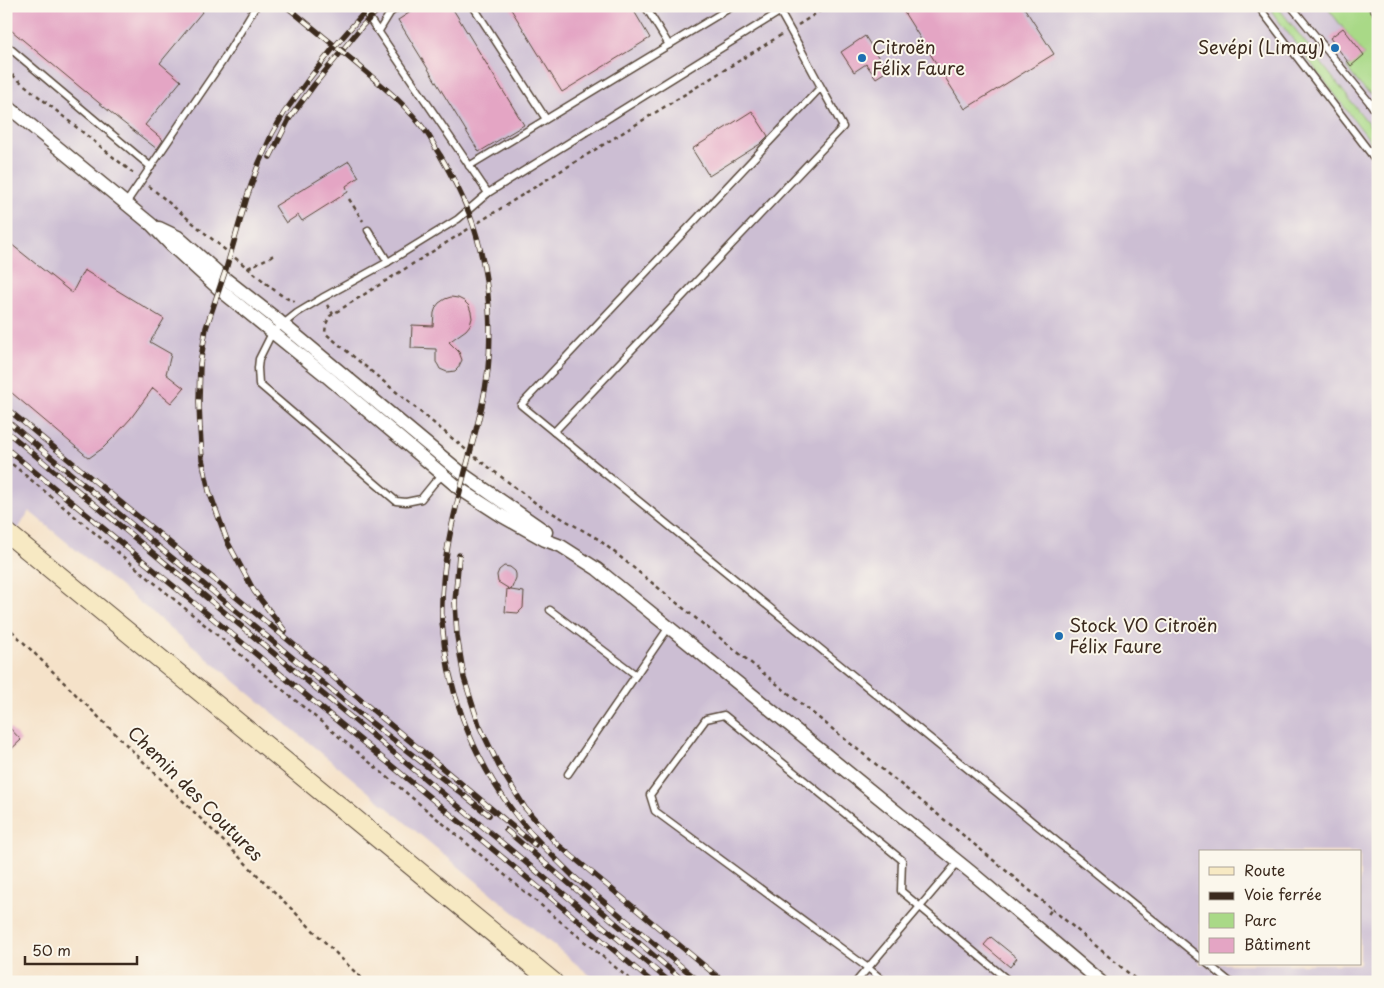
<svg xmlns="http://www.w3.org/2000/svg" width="1384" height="988" viewBox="0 0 1384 988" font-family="'Playpen Sans',sans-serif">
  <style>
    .industrial { fill: #ccbed3; fill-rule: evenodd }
    .green { fill: #a9d987; stroke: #728252 }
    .building { fill: #e4a5c4 }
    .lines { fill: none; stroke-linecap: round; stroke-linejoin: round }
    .lane-casing { stroke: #574638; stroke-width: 9 }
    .street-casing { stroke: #574638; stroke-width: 15 }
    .secondary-casing { stroke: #574638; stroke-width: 21 }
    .path { stroke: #574638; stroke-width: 2.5; stroke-dasharray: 4 4; stroke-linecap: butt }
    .lane { stroke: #fff; stroke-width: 6 }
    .street { stroke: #fff; stroke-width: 12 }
    .secondary { stroke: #f7e9c3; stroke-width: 19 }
    .rail-casing { stroke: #3b2a1e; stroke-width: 5.5 }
    .rail { stroke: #fbf7ec; stroke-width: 4; stroke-dasharray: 11; stroke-linecap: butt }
    .poi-dot { fill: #1f6fb2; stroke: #fbf7ec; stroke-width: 2 }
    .labels { text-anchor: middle; stroke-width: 4; stroke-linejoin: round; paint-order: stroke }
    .poi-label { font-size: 18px; fill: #3b2a1e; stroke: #fbf7ec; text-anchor: start }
    .street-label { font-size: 18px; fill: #3b2a1e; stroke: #fbf7ec }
  </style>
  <rect width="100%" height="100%" fill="#fbf7ec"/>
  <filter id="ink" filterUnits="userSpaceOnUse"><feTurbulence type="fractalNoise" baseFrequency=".02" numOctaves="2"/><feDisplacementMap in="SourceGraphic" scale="10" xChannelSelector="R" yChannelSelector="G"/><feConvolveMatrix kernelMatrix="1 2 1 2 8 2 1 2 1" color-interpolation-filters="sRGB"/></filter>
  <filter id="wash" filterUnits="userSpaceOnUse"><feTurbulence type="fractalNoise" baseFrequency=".0096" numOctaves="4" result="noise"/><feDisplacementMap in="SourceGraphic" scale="20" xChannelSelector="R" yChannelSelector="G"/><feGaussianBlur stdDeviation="1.12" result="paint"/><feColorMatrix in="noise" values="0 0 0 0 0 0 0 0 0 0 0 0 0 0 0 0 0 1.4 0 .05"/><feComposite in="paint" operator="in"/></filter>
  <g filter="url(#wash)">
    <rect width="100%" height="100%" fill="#f5e2c9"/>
    <path class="industrial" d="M 6,6 L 314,6 L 322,12 L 332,6 L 1378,6 L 1378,982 L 598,982 L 29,511 L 6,550 ZM 1200,852 L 1360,852 L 1360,964 L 1200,964 Z"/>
    <g class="green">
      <path d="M 1275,6 L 1277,6 L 1378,136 L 1378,151 L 1272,12 Z"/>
      <path d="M 1326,6 L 1365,6 L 1378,23 L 1378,96 C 1365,95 1355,78 1347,68 L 1364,55 Z"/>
    </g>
    <g id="blocks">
      <g class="building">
        <path d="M 6,6 L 207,6 L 160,63 L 181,81 L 145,125 L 163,140 L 157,149 L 121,121 L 6,26 Z"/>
        <path d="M 420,6 L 451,6 L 524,125 L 479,152 L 398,20 Z"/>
        <path d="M 509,6 L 631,6 L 650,38 L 562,92 Z"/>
        <path d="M 900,6 L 1023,6 L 1054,54 L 965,109 Z"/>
        <path d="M 1343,28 L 1364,55 L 1351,66 L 1330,38 Z"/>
        <path d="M 865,36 L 887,71 L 876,78 L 866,64 L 854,72 L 841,52 Z"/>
        <path d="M 752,111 L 768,136 L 760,144 L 709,176 L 692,149 Z"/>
        <path d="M 349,161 L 359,177 L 346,186 L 348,192 L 302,221 L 298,215 L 286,223 L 275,206 Z"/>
        <path d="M 6,240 L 72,293 L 84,270 L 164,319 L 150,342 L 171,354 L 166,374 L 184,388 L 171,403 L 153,388 L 131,418 L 114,437 L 103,448 L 89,458 L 6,388 Z"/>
        <path d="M 451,297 L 458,298 L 464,301 L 469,306 L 471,312 L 472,318 L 470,325 L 466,330 L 449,342 L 459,352 L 462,360 L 458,368 L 455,371 L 447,372 L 440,369 L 438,365 L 436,362 L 436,349 L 411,348 L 412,325 L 433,326 L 434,313 L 436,307 L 439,303 L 445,299 Z"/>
        <path d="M 504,566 L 510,567 L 515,571 L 516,574 L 516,578 L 511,590 L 524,592 L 523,608 L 518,613 L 505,612 L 507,589 L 511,590 L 498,582 L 497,575 L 499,570 Z"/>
        <path d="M 6,724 L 21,740 L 6,754 Z"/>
        <path d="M 991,937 L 1017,958 L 1010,967 L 984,945 Z"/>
      </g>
    </g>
  </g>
  <g filter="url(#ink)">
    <use href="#blocks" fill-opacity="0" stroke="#574638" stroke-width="1"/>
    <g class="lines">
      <g class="lane-casing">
        <g id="lane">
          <path d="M 361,6 L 488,193"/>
          <path d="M 473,6 L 546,119"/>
          <path d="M 645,6 L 669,45"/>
          <path d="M 1258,6 L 1378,163"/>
          <path d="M 1291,6 L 1370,103 L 1378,103"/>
          <path d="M 1371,6 L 1378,15"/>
          <path d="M 780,12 L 798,44 L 821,87 L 521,405 L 554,432 L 843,127 L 821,87"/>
          <path d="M 379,31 L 390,13 L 399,6"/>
          <path d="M 6,45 L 151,167"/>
          <path d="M 1370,103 L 1378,115"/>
          <path d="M 469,166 L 733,6"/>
          <path d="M 126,203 L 222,62 L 256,6"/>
          <path d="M 368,230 L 388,262"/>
          <path d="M 554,432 L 1200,958"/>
          <path d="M 443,475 L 434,483 L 421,499 L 406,502 L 396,501 L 259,384 L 258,368 L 259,359 L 272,333 L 297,313 L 322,298 L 388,262 L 458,219 L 488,193 L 789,6"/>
          <path d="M 550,610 L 636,675"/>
          <path d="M 568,774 L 669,627"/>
          <path d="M 1208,964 L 1230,982"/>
          <path d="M 856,982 L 958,862"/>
          <path d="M 885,982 L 868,968 L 655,811 L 650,795 L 706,719 L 724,715 L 902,860 L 901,891 L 1010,982"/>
        </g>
      </g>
      <g class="street-casing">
        <g id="street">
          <path d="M 6,105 L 152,225 L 172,246 L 219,289 L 324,374 L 460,489 L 502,516 L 545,540 L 561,546 L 597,569 L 972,873 L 1101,982"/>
          <path d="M 159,228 L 178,237 L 223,277 L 279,321 L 464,475 L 546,532"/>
        </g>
      </g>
      <g class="secondary-casing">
        <path id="secondary" d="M 6,532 L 553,982"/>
      </g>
      <g class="path">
        <path d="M 798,25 L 828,6"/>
        <path d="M 781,35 L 546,180 L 330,316 L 326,324 L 325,333 L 470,453 L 537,504 L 598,539 L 957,830 L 1052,909 L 1046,917"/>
        <path d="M 6,70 L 133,173"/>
        <path d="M 149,186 C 184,215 218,245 254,273 C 264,281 283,300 295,301"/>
        <path d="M 349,199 L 363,221"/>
        <path d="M 248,268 L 276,254"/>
        <path d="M 327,305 L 333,314"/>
        <path d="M 6,459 L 633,982"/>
        <path d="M 6,625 L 365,982"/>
        <path d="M 1052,909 L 1139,982"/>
      </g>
      <use href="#lane" class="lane"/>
      <use href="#street" class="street"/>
      <use href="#secondary" class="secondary"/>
      <g class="rail-casing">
        <g id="rail">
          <path d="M 286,6 C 308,24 330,42 352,60 C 379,83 406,104 427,133 C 432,140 435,148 440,155 C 451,174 461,193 469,213 C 491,271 496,344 482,405 C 466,476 439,547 442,621 C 446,687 471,753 510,807 C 529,834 554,857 577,880"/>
          <path d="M 270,157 L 289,119 L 314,85 L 363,25 L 382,6"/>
          <path d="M 6,408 L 327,672 L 535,845"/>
          <path d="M 6,420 L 359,713 L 489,815"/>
          <path d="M 6,431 L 670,982"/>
          <path d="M 6,448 L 472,832 L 652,982"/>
          <path d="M 459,555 L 455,602 L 457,636 L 464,678 L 479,725 L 499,766 L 525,808 L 556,843 L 724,982"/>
          <path d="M 285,631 L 254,591 L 228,543 L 209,491 L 202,459 L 200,429 L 199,401 L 200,364 L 206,328 L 226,269 L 247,197 L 259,163 L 272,134 L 284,113 L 308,80 L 335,46 L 370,6"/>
          <path d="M 506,830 L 685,982"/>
          <path d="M 573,876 L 700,982"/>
        </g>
      </g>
      <use href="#rail" class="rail"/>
    </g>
  </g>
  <g class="poi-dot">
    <circle cx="1335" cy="48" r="5"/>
    <circle cx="862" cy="58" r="5"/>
    <circle cx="1059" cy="636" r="5"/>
  </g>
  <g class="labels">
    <g class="poi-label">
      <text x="872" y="54">Citroën<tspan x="872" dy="21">Félix Faure</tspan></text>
      <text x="1325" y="54" text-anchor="end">Sevépi (Limay)</text>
      <text x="1069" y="632">Stock VO Citroën<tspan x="1069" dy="21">Félix Faure</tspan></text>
    </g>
    <g class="street-label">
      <text transform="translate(195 794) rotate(45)" y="6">Chemin des Coutures</text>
    </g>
  </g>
  <rect width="1384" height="988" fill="none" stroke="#fbf7ec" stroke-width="25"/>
  <rect x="1199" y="850" width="162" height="115" fill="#fbf7ec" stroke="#aea59a"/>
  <rect x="1209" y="867" width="25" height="8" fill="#f7e9c3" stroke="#aea59a"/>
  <text x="1244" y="876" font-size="15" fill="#3b2a1e">Route</text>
  <rect x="1209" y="892" width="25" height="8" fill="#3b2a1e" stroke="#aea59a"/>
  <text x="1244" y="900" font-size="15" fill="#3b2a1e">Voie ferrée</text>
  <rect x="1209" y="913" width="25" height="15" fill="#a9d987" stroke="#aea59a"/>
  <text x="1244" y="926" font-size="15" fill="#3b2a1e">Parc</text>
  <rect x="1209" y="938" width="25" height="15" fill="#e4a5c4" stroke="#aea59a"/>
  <text x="1244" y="950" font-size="15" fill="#3b2a1e">Bâtiment</text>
  <path d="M25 956v8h112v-8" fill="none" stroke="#3b2a1e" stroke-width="2.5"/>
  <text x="32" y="956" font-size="15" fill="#3b2a1e" stroke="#fbf7ec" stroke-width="4" paint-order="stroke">50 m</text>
</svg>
